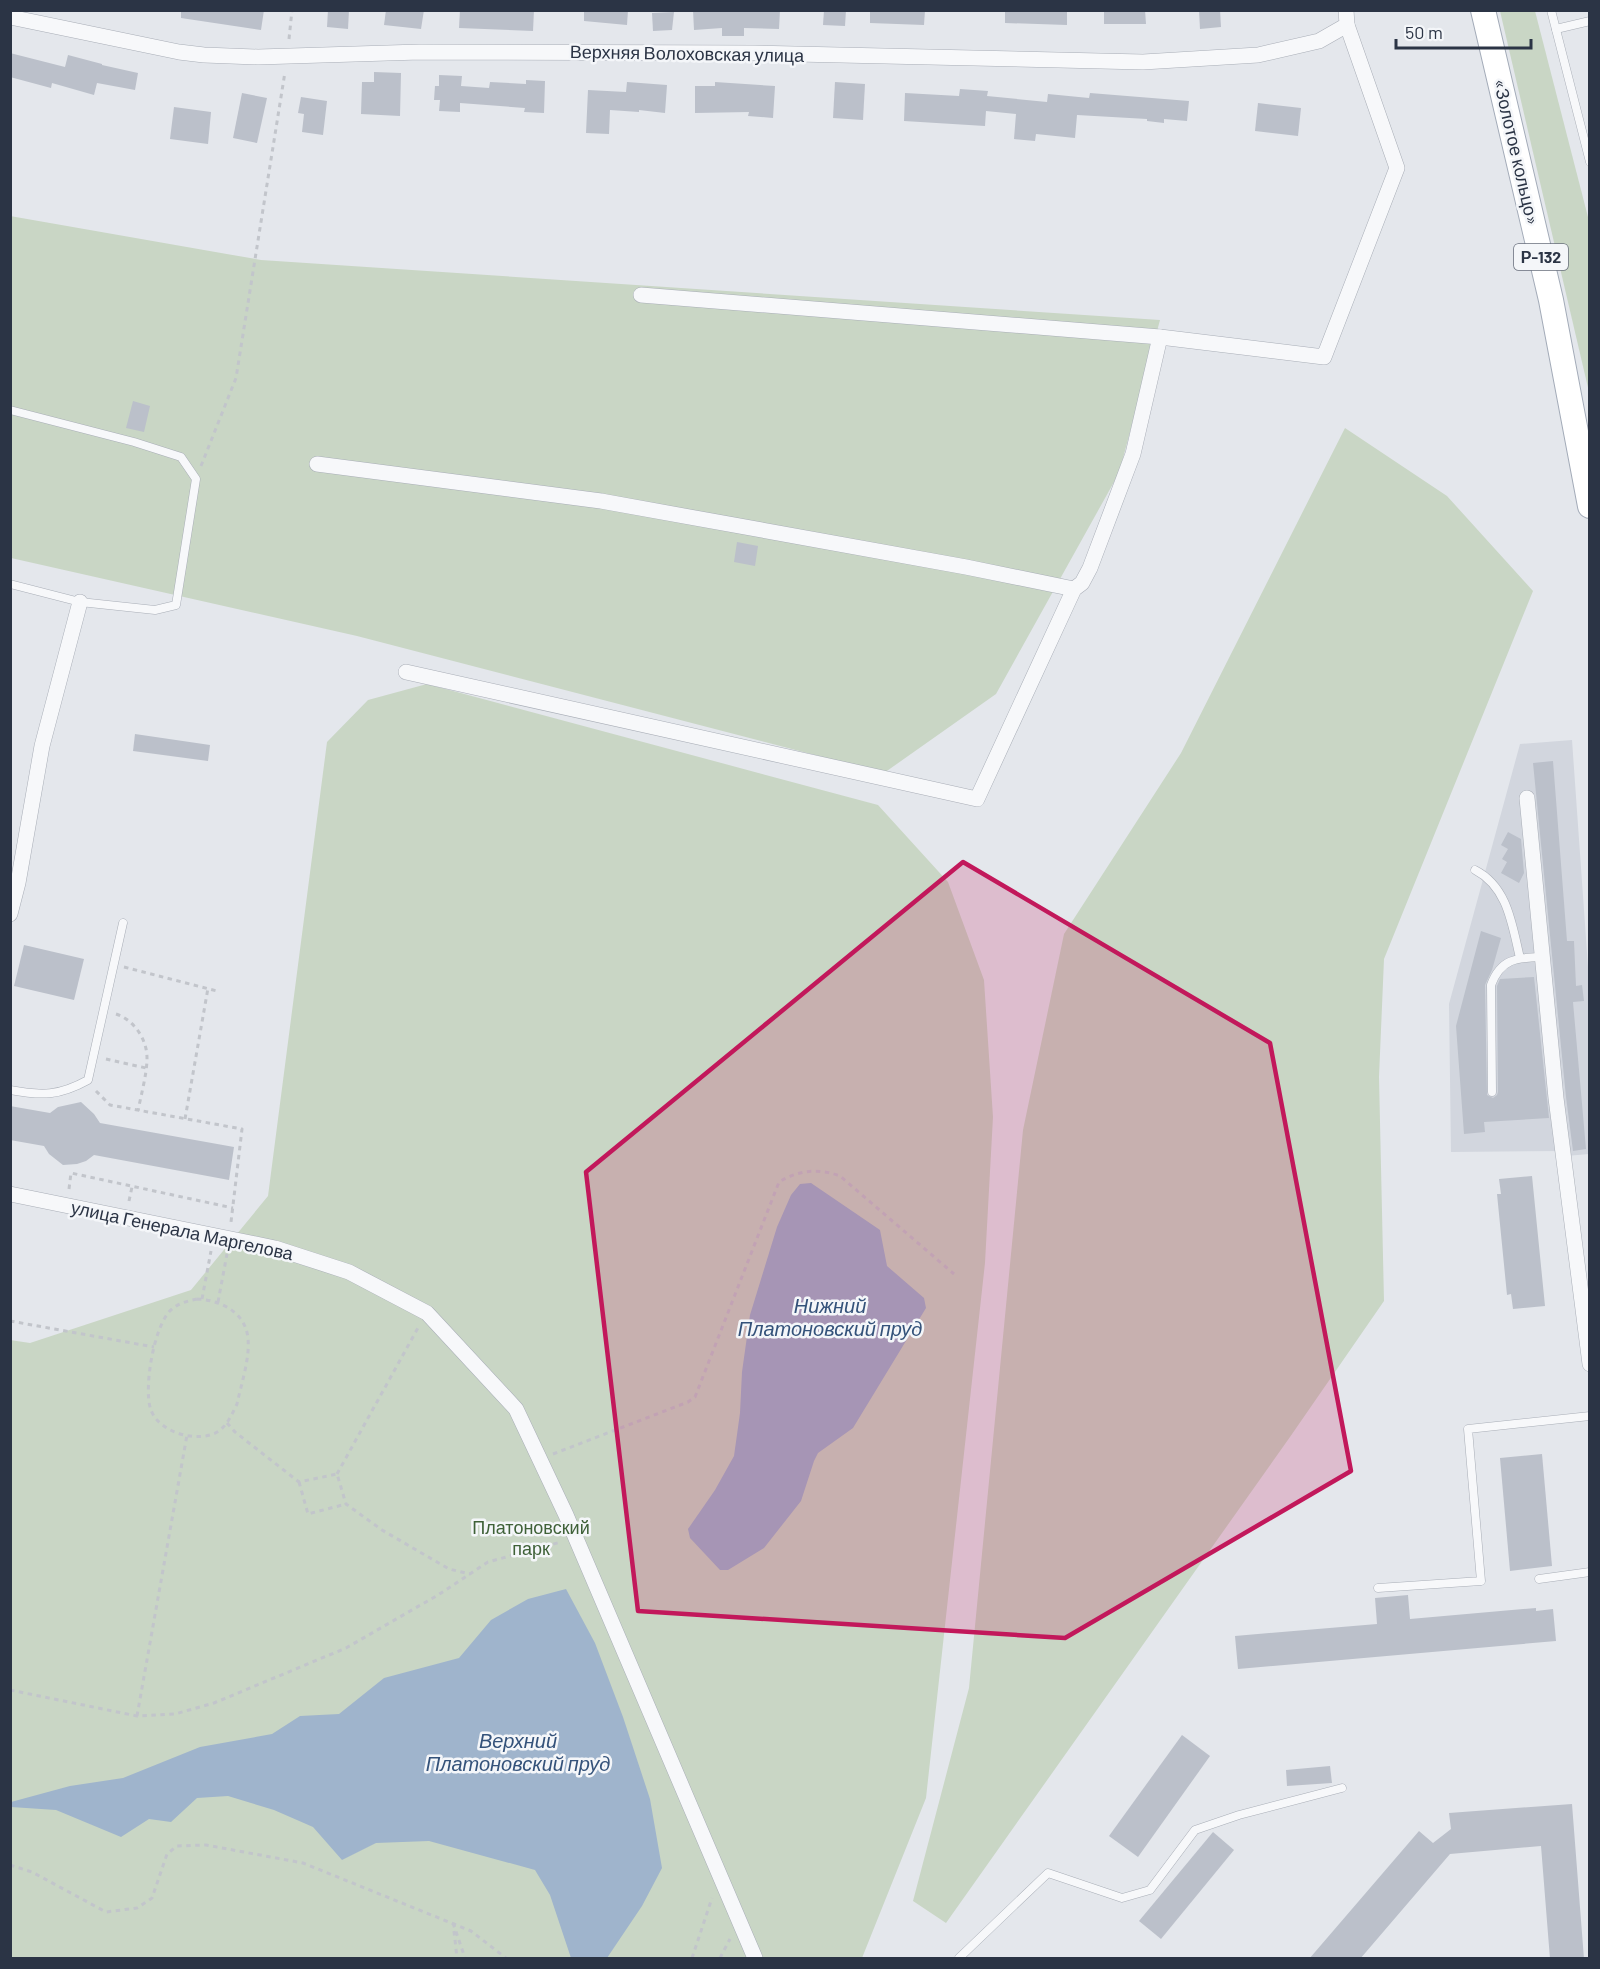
<svg xmlns="http://www.w3.org/2000/svg" width="1600" height="1969" viewBox="0 0 1600 1969" font-family="Barlow,sans-serif">
  <style>
    .built { fill: #d2d6de }
    .green { fill: #c9d6c5 }
    .water { fill: #9fb4cc }
    .building { fill: #bbc0ca }
    .lines { fill: none; stroke-linecap: round; stroke-linejoin: round }
    .service-casing { stroke: #a9aeb7; stroke-width: 9 }
    .minor-casing { stroke: #a9aeb7; stroke-width: 16 }
    .primary-casing { stroke: #a3abb8; stroke-width: 26 }
    .path { stroke: #c2c5cb; stroke-width: 3; stroke-dasharray: 4.5 4.5; stroke-linecap: butt }
    .service { stroke: #f7f8fa; stroke-width: 8 }
    .minor { stroke: #f7f8fa; stroke-width: 15 }
    .primary { stroke: #fff; stroke-width: 24 }
    .marked { fill: #c2185b; fill-opacity: 0.2; stroke: #c2185b; stroke-width: 4.5; stroke-linejoin: round }
    .labels { text-anchor: middle; stroke-width: 5; stroke-linejoin: round; paint-order: stroke }
    .shield { fill: #f4f6f9; stroke: #676e7b; stroke-width: 1.5 }
    .shield-label { font-size: 16px; font-weight: bold; fill: #2b3445 }
    .street-label { font-size: 18px; fill: #2b3445; stroke: #f4f6f9 }
    .park-label { font-size: 18px; fill: #3f6138; stroke: #f4f6f9 }
    .water-label { font-size: 20px; font-style: italic; fill: #34527a; stroke: #f4f6f9 }
  </style>
  <rect width="100%" height="100%" fill="#e4e7ec"/>
  <path class="built" d="M 1572,740 L 1589,981 L 1589,1154 L 1566,1156 L 1565,1151 L 1451,1152 L 1449,1004 L 1520,744 Z"/>
  <g class="green">
    <path d="M 1500,11 L 1535,11 L 1589,221 L 1589,392 Z"/>
    <path d="M 10,216 L 261,260 L 1160,320 L 1119,473 L 996,694 L 884,773 L 357,636 L 11,558 Z"/>
    <path d="M 1345,428 L 1447,496 L 1533,591 L 1384,959 L 1379,1077 L 1384,1301 L 1290,1437 L 946,1923 L 913,1901 L 969,1688 L 1023,1130 L 1064,934 L 1181,753 Z"/>
    <path d="M 427,684 L 878,805 L 948,882 L 984,980 L 993,1117 L 985,1263 L 926,1798 L 862,1958 L 11,1958 L 10,1340 L 30,1343 L 191,1290 L 268,1196 L 327,742 L 368,700 Z"/>
  </g>
  <g class="water">
    <path d="M 811,1183 L 880,1230 L 887,1266 L 924,1298 L 926,1308 L 853,1428 L 818,1453 L 814,1461 L 801,1501 L 764,1548 L 728,1570 L 720,1570 L 690,1538 L 688,1529 L 715,1490 L 734,1456 L 740,1413 L 742,1372 L 750,1315 L 777,1227 L 791,1195 L 800,1184 Z"/>
    <path d="M 566,1589 L 595,1643 L 623,1717 L 650,1799 L 662,1868 L 642,1906 L 607,1958 L 571,1958 L 550,1895 L 535,1870 L 429,1841 L 376,1843 L 342,1860 L 313,1827 L 274,1810 L 228,1796 L 197,1798 L 171,1822 L 149,1819 L 121,1837 L 56,1810 L 11,1807 L 11,1802 L 70,1786 L 123,1778 L 200,1747 L 272,1734 L 300,1716 L 339,1714 L 384,1678 L 459,1658 L 491,1620 L 528,1599 Z"/>
  </g>
  <g class="building">
    <path d="M 181,10 L 264,10 L 261,30 L 181,18 Z"/>
    <path d="M 328,10 L 349,10 L 348,29 L 327,27 Z"/>
    <path d="M 386,10 L 424,10 L 421,29 L 384,25 Z"/>
    <path d="M 460,10 L 534,10 L 533,31 L 459,28 Z"/>
    <path d="M 584,10 L 628,10 L 627,25 L 584,21 Z"/>
    <path d="M 693,10 L 780,10 L 779,29 L 744,28 L 744,36 L 722,36 L 722,28 L 694,30 Z"/>
    <path d="M 824,10 L 846,10 L 845,26 L 823,25 Z"/>
    <path d="M 870,10 L 925,10 L 924,25 L 870,23 Z"/>
    <path d="M 1005,10 L 1067,10 L 1067,25 L 1005,23 Z"/>
    <path d="M 1104,10 L 1145,10 L 1146,24 L 1104,24 Z"/>
    <path d="M 1199,10 L 1220,10 L 1221,27 L 1200,29 Z"/>
    <path d="M 674,12 L 672,30 L 653,31 L 652,13 Z"/>
    <path d="M 10,53 L 65,67 L 68,55 L 102,64 L 102,65 L 138,73 L 135,90 L 97,83 L 94,95 L 52,83 L 51,88 L 10,77 Z"/>
    <path d="M 374,72 L 401,73 L 400,116 L 361,114 L 362,82 L 374,82 Z"/>
    <path d="M 439,75 L 462,76 L 461,86 L 489,88 L 490,82 L 526,84 L 526,80 L 545,81 L 544,113 L 524,112 L 525,108 L 460,103 L 460,112 L 439,111 L 440,100 L 434,100 L 435,86 L 439,86 Z"/>
    <path d="M 627,82 L 667,85 L 665,113 L 639,110 L 639,112 L 610,110 L 609,134 L 586,133 L 588,90 L 626,92 Z"/>
    <path d="M 715,82 L 775,86 L 773,118 L 748,116 L 749,112 L 695,113 L 695,86 L 715,86 Z"/>
    <path d="M 835,82 L 865,84 L 863,120 L 833,118 Z"/>
    <path d="M 960,89 L 988,91 L 987,96 L 1047,102 L 1048,94 L 1089,98 L 1090,93 L 1189,101 L 1187,121 L 1164,119 L 1164,123 L 1147,121 L 1147,119 L 1077,115 L 1075,138 L 1036,134 L 1035,141 L 1014,139 L 1016,114 L 986,111 L 985,126 L 904,121 L 905,93 L 959,96 Z"/>
    <path d="M 242,93 L 267,98 L 257,143 L 233,138 Z"/>
    <path d="M 301,97 L 327,101 L 323,135 L 302,132 L 304,114 L 298,113 Z"/>
    <path d="M 1258,103 L 1301,108 L 1298,136 L 1255,131 Z"/>
    <path d="M 174,107 L 211,112 L 208,144 L 170,139 Z"/>
    <path d="M 133,401 L 150,406 L 144,432 L 126,428 Z"/>
    <path d="M 737,542 L 758,546 L 755,566 L 734,562 Z"/>
    <path d="M 135,734 L 210,745 L 208,761 L 133,751 Z"/>
    <path d="M 1553,761 L 1567,941 L 1574,941 L 1576,986 L 1582,985 L 1584,1001 L 1573,1002 L 1586,1149 L 1573,1151 L 1566,1097 L 1533,763 Z"/>
    <path d="M 1508,832 L 1521,839 L 1524,873 L 1519,883 L 1501,873 L 1507,862 L 1502,859 L 1508,849 L 1501,845 Z"/>
    <path d="M 1481,931 L 1501,938 L 1492,970 L 1485,985 L 1487,1095 L 1493,1098 L 1497,1095 L 1498,1092 L 1497,986 L 1500,979 L 1534,977 L 1549,1118 L 1484,1122 L 1485,1132 L 1464,1134 L 1456,1026 Z"/>
    <path d="M 24,945 L 84,959 L 74,1000 L 14,986 Z"/>
    <path d="M 81,1102 L 94,1114 L 100,1123 L 234,1147 L 229,1180 L 94,1155 L 86,1161 L 77,1164 L 63,1165 L 49,1154 L 44,1146 L 10,1140 L 10,1106 L 50,1113 L 58,1107 Z"/>
    <path d="M 1532,1176 L 1545,1306 L 1513,1309 L 1511,1294 L 1507,1295 L 1497,1194 L 1501,1194 L 1499,1179 Z"/>
    <path d="M 1542,1454 L 1552,1566 L 1510,1571 L 1500,1458 Z"/>
    <path d="M 1408,1595 L 1410,1619 L 1536,1608 L 1536,1611 L 1553,1609 L 1556,1641 L 1238,1669 L 1235,1636 L 1377,1624 L 1375,1598 Z"/>
    <path d="M 1182,1735 L 1210,1756 L 1138,1857 L 1109,1836 Z"/>
    <path d="M 1330,1766 L 1332,1783 L 1287,1786 L 1286,1770 Z"/>
    <path d="M 1572,1804 L 1584,1959 L 1550,1959 L 1541,1846 L 1450,1854 L 1360,1959 L 1309,1959 L 1419,1831 L 1433,1843 L 1451,1829 L 1449,1813 Z"/>
    <path d="M 1213,1832 L 1234,1850 L 1161,1939 L 1139,1921 Z"/>
  </g>
  <g class="lines">
    <g class="service-casing">
      <g id="service">
        <path d="M 1551,10 L 1590,162"/>
        <path d="M 1556,29 L 1590,21"/>
        <path d="M 10,410 L 134,442 L 181,457 L 196,479 L 176,605 L 155,610 L 80,602 L 10,584"/>
        <path d="M 1475,870 C 1508,887 1512,925 1520,958"/>
        <path d="M 10,1090 C 42,1096 59,1096 88,1080 L 123,923"/>
        <path d="M 1492,1092 L 1491,985 C 1501,958 1517,958 1542,957"/>
        <path d="M 1539,1579 L 1590,1572"/>
        <path d="M 1378,1588 L 1481,1581 L 1468,1429 L 1590,1416"/>
        <path d="M 959,1958 L 1048,1873 L 1122,1898 L 1150,1890 L 1195,1830 L 1239,1815 L 1342,1788"/>
      </g>
    </g>
    <g class="minor-casing">
      <g id="minor">
        <path d="M 10,17 L 179,52 L 204,55 L 258,57 L 420,52 L 754,53 L 1143,62 L 1258,55 L 1319,41 L 1347,25 L 1346,10"/>
        <path d="M 641,295 L 1160,337 L 1324,357 L 1397,168 L 1347,25"/>
        <path d="M 317,464 L 601,501 L 966,567 L 1074,589"/>
        <path d="M 406,672 L 977,799 L 1074,589 L 1082,583 L 1090,568 L 1133,454 L 1160,337"/>
        <path d="M 1527,798 L 1556,1098 L 1590,1364"/>
        <path d="M 10,914 L 18,883 L 42,746 L 80,602"/>
        <path d="M 10,1194 L 275,1248 L 349,1272 L 427,1313 L 516,1409 L 566,1515 L 755,1958"/>
      </g>
    </g>
    <g class="primary-casing">
      <path id="primary" d="M 1483,10 L 1551,300 L 1590,506"/>
    </g>
    <g class="path">
      <path d="M 289,39 L 292,10"/>
      <path d="M 201,466 L 236,378 L 285,72"/>
      <path d="M 124,967 L 217,991"/>
      <path d="M 116,1014 C 134,1020 147,1039 147,1058 C 147,1074 141,1095 138,1111"/>
      <path d="M 106,1059 L 146,1068"/>
      <path d="M 96,1091 L 110,1105 L 242,1129 L 231,1222"/>
      <path d="M 185,1119 L 208,988"/>
      <path d="M 69,1189 L 71,1173 L 233,1208"/>
      <path d="M 129,1201 L 132,1187"/>
      <path d="M 197,1299 C 220,1300 246,1312 248,1339 C 250,1358 241,1385 237,1404 C 232,1414 228,1424 219,1431 C 199,1444 159,1433 151,1410 C 143,1390 154,1323 172,1309 C 179,1303 188,1301 197,1299 Z"/>
      <path d="M 202,1299 L 211,1251"/>
      <path d="M 218,1302 L 227,1254"/>
      <path d="M 10,1321 L 154,1347"/>
      <path d="M 227,1423 L 235,1432 L 299,1482 L 337,1474 L 346,1504 L 382,1530 L 449,1569 L 470,1574"/>
      <path d="M 553,1454 L 688,1402 L 695,1397 L 779,1182 C 799,1170 818,1168 840,1176 L 954,1274"/>
      <path d="M 337,1474 L 419,1326"/>
      <path d="M 299,1482 L 308,1514 L 346,1504"/>
      <path d="M 10,1690 L 137,1716 L 175,1714 L 214,1703 L 346,1648 L 438,1595 L 488,1562 L 561,1542"/>
      <path d="M 137,1716 L 187,1435"/>
      <path d="M 10,1865 L 32,1872 L 106,1912 L 137,1908 L 152,1898 L 167,1854 L 177,1846 L 206,1845 L 303,1863 L 471,1931 L 506,1958"/>
      <path d="M 453,1923 L 465,1958"/>
      <path d="M 454,1931 L 457,1958"/>
      <path d="M 692,1958 L 712,1898"/>
      <path d="M 720,1958 L 730,1939"/>
    </g>
    <use href="#service" class="service"/>
    <use href="#minor" class="minor"/>
    <use href="#primary" class="primary"/>
  </g>
  <path class="marked" d="M 963,862 L 1270,1043 L 1351,1471 L 1065,1638 L 638,1611 L 586,1172 Z"/>
  <g class="labels">
    <rect class="shield" x="1514" y="244" width="54" height="26" rx="4.5"/>
    <g class="shield-label">
      <text x="1541" y="263">Р-132</text>
    </g>
    <g class="street-label">
      <text transform="translate(687 54) rotate(1)" y="6">Верхняя Волоховская улица</text>
      <text transform="translate(1516 152) rotate(77)" y="6">«Золотое кольцо»</text>
      <text transform="translate(182 1231) rotate(12)" y="6">улица Генерала Маргелова</text>
    </g>
    <g class="park-label">
      <text x="531" y="1534">Платоновский<tspan x="531" dy="21">парк</tspan></text>
    </g>
    <g class="water-label">
      <text x="830" y="1313">Нижний<tspan x="830" dy="23">Платоновский пруд</tspan></text>
      <text x="518" y="1748">Верхний<tspan x="518" dy="23">Платоновский пруд</tspan></text>
    </g>
  </g>
  <rect width="1600" height="1969" fill="none" stroke="#2b3445" stroke-width="24"/>
  <path d="M1396 39v9h135v-9" fill="none" stroke="#2b3445" stroke-width="3"/>
  <text x="1405" y="39" font-size="18" fill="#2b3445" stroke="#f4f6f9" stroke-width="4.5" paint-order="stroke">50 m</text>
</svg>
